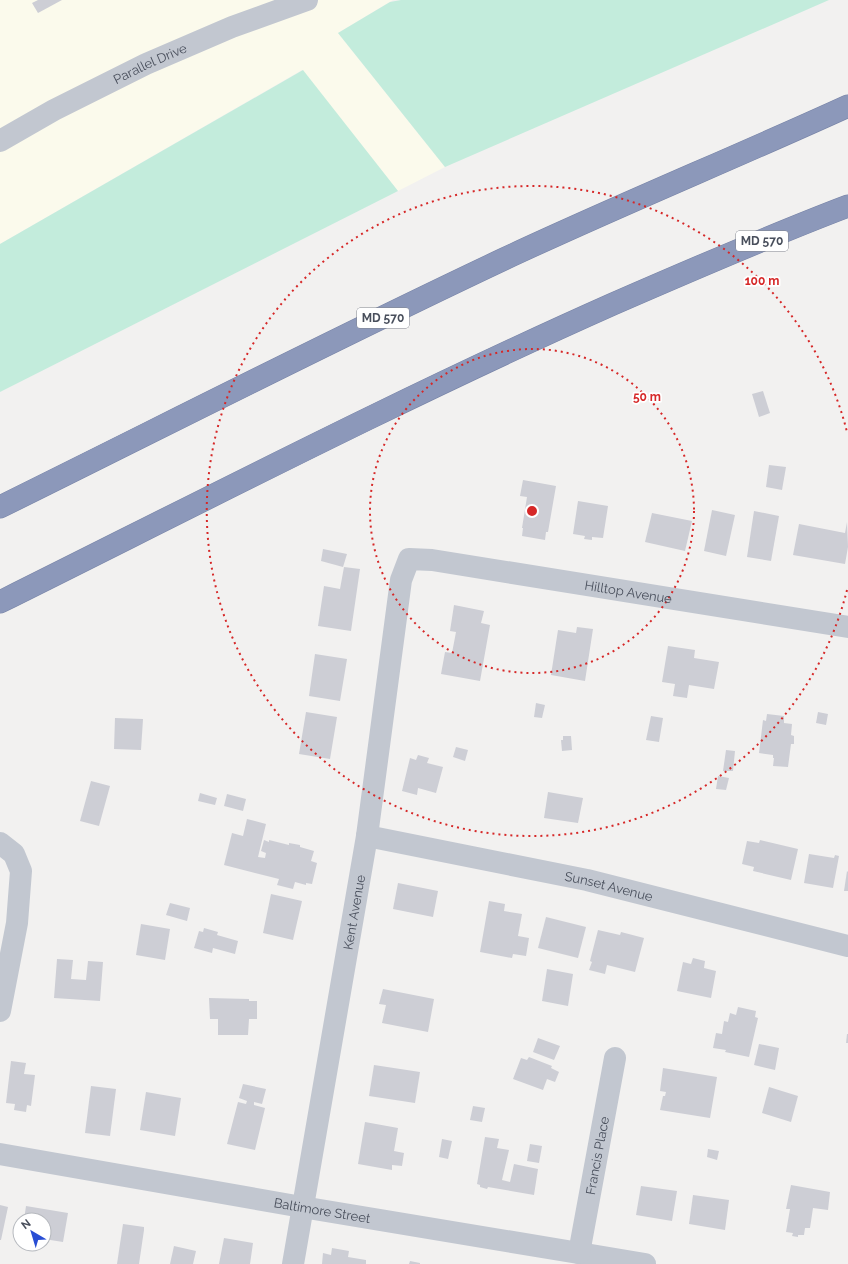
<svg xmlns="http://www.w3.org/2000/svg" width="848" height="1264" viewBox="0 0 848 1264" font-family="Raleway,sans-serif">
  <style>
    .commercial { fill: #fbfaec }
    .park { fill: #c3ecdc }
    .building { fill: #cdced5 }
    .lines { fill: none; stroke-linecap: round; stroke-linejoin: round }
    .motorway-casing { stroke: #7783a6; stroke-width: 23 }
    .minor { stroke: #c2c7d0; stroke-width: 22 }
    .tertiary { stroke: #c2c7d0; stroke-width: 22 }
    .motorway { stroke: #8c98ba; stroke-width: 22 }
    .ring { fill: none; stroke: #d62828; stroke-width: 2; stroke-dasharray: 2 4 }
    .labels { text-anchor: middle; stroke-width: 3.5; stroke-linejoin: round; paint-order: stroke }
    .shield { fill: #fff; stroke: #80848d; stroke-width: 1 }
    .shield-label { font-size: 12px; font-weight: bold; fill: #494f5c }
    .street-label { font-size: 13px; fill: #494f5c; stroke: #fff }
    .centre { fill: #d62828; stroke: #fff; stroke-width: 2 }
    .ring-label { font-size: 12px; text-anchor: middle; font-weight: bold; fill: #d62828; stroke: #fff; stroke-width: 3.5; stroke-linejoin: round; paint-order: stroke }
  </style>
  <rect width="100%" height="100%" fill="#f2f1f0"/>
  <path class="commercial" d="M 0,0 L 393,0 L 338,33 L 445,167 L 398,191 L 302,70 L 0,244 Z"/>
  <g class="park">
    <path d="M 401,0 L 829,0 L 445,167 L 338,33 L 390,2 Z"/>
    <path d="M 303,70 L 398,191 L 0,392 L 0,244 Z"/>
  </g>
  <g class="building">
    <path d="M 38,0 L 62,0 L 38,13 L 32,3 Z"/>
    <path d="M 763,391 L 770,413 L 759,417 L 752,394 Z"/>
    <path d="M 769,465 L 786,467 L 782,490 L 766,487 Z"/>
    <path d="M 523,480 L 556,486 L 548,532 L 546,532 L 545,540 L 522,536 L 523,528 L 522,528 L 527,497 L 520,496 Z"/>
    <path d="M 578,501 L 608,506 L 603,538 L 592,537 L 592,540 L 584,539 L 585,536 L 573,534 Z"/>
    <path d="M 712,510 L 735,515 L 726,556 L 704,551 Z"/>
    <path d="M 754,511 L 779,516 L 771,561 L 747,557 Z"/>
    <path d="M 652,513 L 692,521 L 685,551 L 645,542 Z"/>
    <path d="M 847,522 L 848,547 L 845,564 L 793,555 L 799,524 L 845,533 Z"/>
    <path d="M 323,549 L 347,554 L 343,567 L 321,561 Z"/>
    <path d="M 344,567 L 360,569 L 351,631 L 318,626 L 324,586 L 340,589 Z"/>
    <path d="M 454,605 L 484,611 L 481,623 L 490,625 L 480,681 L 441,674 L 445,652 L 452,653 L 456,632 L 450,631 Z"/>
    <path d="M 577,627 L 593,629 L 585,681 L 551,675 L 558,630 L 576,633 Z"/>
    <path d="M 668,646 L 695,650 L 694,658 L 719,662 L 714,689 L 689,685 L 687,698 L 673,696 L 675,684 L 662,682 Z"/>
    <path d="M 315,654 L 347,659 L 340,701 L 309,696 Z"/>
    <path d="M 536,703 L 545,705 L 542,718 L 534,717 Z"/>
    <path d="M 306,712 L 337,717 L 330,759 L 299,754 Z"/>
    <path d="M 818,712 L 828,714 L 826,725 L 816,723 Z"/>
    <path d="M 767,714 L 784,716 L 784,723 L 792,724 L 791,735 L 794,736 L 794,744 L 791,744 L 788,767 L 773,766 L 774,758 L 773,758 L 773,755 L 759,753 L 763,720 L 766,721 Z"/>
    <path d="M 651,716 L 663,718 L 659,742 L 646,740 Z"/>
    <path d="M 115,718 L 143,719 L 141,750 L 114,749 Z"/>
    <path d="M 563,736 L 571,736 L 572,750 L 562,751 L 561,740 L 563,740 Z"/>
    <path d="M 456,747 L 468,750 L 465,761 L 453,757 Z"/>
    <path d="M 726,750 L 735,751 L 733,771 L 723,771 Z"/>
    <path d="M 418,755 L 429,758 L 427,763 L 443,767 L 436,793 L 418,788 L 417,795 L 402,791 L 410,758 L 416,760 Z"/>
    <path d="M 718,776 L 729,778 L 726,790 L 716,789 Z"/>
    <path d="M 91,781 L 110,786 L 99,826 L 80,821 Z"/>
    <path d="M 548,792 L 583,798 L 578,823 L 544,818 Z"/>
    <path d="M 200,793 L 217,798 L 215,805 L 198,801 Z"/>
    <path d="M 227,794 L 246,799 L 243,811 L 224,806 Z"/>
    <path d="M 247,819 L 266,824 L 258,857 L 265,858 L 266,853 L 261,851 L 264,840 L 269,842 L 269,840 L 289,845 L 289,843 L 300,845 L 300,847 L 314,851 L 311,861 L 317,863 L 312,884 L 306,883 L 306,885 L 295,882 L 293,889 L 277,885 L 279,879 L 224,865 L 232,833 L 243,836 Z"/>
    <path d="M 760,840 L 798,849 L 791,880 L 753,871 L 754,867 L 742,864 L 747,841 L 759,843 Z"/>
    <path d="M 809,854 L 834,858 L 835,855 L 839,856 L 833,888 L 804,883 Z"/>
    <path d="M 847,871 L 848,872 L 848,891 L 844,891 Z"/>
    <path d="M 398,883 L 438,891 L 433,917 L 393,909 Z"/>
    <path d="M 271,894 L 302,901 L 293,940 L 263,933 Z"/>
    <path d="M 489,901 L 505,904 L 504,911 L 522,914 L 518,936 L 529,938 L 526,956 L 513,954 L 512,958 L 480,952 Z"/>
    <path d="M 170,903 L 190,908 L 187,921 L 166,915 Z"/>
    <path d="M 546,917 L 586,927 L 578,958 L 538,948 Z"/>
    <path d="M 141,924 L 170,929 L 165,960 L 136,955 Z"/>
    <path d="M 204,928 L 218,932 L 217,935 L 238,941 L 235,954 L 213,948 L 212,953 L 194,948 L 199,931 L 203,932 Z"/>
    <path d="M 598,930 L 620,935 L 621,932 L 644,938 L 635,972 L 607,965 L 605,974 L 589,970 L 592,962 L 590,961 Z"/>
    <path d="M 693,958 L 705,961 L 704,968 L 716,971 L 711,998 L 677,991 L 683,962 L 691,964 Z"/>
    <path d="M 57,959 L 73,960 L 71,979 L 86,980 L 88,961 L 103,962 L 100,1001 L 54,998 Z"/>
    <path d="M 547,969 L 573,974 L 568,1006 L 542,1001 Z"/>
    <path d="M 383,989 L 434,999 L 428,1032 L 382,1023 L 386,1005 L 379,1004 Z"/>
    <path d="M 209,998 L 249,999 L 249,1001 L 257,1001 L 257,1019 L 249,1019 L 248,1035 L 218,1035 L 218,1019 L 210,1019 Z"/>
    <path d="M 738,1007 L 756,1011 L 755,1017 L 758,1018 L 749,1057 L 725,1052 L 726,1050 L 713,1048 L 716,1033 L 722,1034 L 724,1021 L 728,1022 L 730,1013 L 736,1015 Z"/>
    <path d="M 847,1034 L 848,1034 L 848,1043 L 846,1043 Z"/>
    <path d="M 538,1038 L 560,1046 L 554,1060 L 533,1052 Z"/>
    <path d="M 759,1044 L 779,1048 L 775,1070 L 754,1065 Z"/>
    <path d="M 529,1057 L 552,1066 L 551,1068 L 559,1072 L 555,1082 L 547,1079 L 543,1090 L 513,1079 L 521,1058 L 527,1060 Z"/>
    <path d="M 11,1061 L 26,1063 L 24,1074 L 35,1075 L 31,1106 L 27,1105 L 26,1112 L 14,1110 L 15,1104 L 6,1103 Z"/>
    <path d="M 374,1065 L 420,1072 L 415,1103 L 369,1096 Z"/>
    <path d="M 663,1068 L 717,1077 L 710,1118 L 660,1110 L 663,1096 L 665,1096 L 666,1092 L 660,1091 Z"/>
    <path d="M 243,1084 L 266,1089 L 262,1104 L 254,1102 L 254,1105 L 265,1108 L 255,1150 L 227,1144 L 238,1102 L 246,1104 L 247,1101 L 239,1098 Z"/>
    <path d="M 91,1086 L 116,1089 L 110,1136 L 85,1133 Z"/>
    <path d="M 769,1087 L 798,1096 L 791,1122 L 762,1113 Z"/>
    <path d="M 146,1092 L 181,1098 L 175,1136 L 140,1130 Z"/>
    <path d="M 473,1106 L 485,1108 L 482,1122 L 470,1120 Z"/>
    <path d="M 365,1122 L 398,1128 L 394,1151 L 404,1153 L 402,1166 L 392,1165 L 392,1170 L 358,1164 Z"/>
    <path d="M 485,1137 L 499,1139 L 497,1148 L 509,1150 L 502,1180 L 510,1182 L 514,1164 L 538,1169 L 534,1195 L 488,1187 L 487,1189 L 480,1187 L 480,1185 L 477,1184 Z"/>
    <path d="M 442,1139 L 452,1141 L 448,1159 L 439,1157 Z"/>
    <path d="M 530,1144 L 542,1146 L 539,1163 L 527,1161 Z"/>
    <path d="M 708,1149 L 719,1151 L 717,1160 L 707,1157 Z"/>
    <path d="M 791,1185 L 830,1192 L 828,1210 L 813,1208 L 810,1228 L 805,1228 L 804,1235 L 798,1235 L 798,1237 L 792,1236 L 793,1233 L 786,1232 L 790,1209 L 786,1209 Z"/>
    <path d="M 641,1186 L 677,1191 L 672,1221 L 636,1215 Z"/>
    <path d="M 693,1195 L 729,1200 L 725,1230 L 689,1224 Z"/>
    <path d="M 0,1205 L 8,1207 L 1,1240 L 0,1240 Z"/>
    <path d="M 26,1206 L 68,1213 L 63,1242 L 44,1239 L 44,1220 L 24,1220 Z"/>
    <path d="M 123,1224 L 144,1227 L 144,1230 L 139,1264 L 117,1264 Z"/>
    <path d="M 224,1238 L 253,1243 L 250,1264 L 219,1264 Z"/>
    <path d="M 174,1246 L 196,1251 L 193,1264 L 170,1264 Z"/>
    <path d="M 332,1248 L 349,1251 L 348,1257 L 366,1260 L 366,1264 L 322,1264 L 323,1253 L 331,1255 Z"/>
    <path d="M 410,1261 L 420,1263 L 420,1264 L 409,1264 Z"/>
  </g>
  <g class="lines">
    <g class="motorway-casing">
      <g id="motorway">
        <path d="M 0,507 C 168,424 334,339 504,259 C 617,206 734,158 848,106"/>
        <path d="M 0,602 C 203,501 406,396 613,304 C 691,270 769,236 848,206"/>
      </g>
    </g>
    <g class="minor">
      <path id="s1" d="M 367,836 L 587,880 L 848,946"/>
      <path d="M 0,843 L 14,854 L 21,871 L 17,923 L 0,1011"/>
      <path id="s2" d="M 0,1154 L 302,1207 L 645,1264"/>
      <path id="s3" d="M 579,1253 L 615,1058"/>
      <path id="s4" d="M 293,1264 L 367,836 L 401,580 L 409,559 L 432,560 L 848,627"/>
    </g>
    <path class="tertiary" id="s5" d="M 0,141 L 54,110 L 146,64 L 232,27 L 307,0"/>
    <use href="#motorway" class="motorway"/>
  </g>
  <g class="ring">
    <circle cx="532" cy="511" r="162"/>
    <path d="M847 590A325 325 0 1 1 847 432"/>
  </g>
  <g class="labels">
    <g class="shield">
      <rect x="736" y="231" width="52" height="20" rx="3"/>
      <rect x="357" y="308" width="52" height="20" rx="3"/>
    </g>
    <g class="shield-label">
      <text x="762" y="245">MD 570</text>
      <text x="383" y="322">MD 570</text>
    </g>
    <g class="street-label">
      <text dy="5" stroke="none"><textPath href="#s5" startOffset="169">Parallel Drive</textPath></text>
      <text dy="5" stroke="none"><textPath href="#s4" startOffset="937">Hilltop Avenue</textPath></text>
      <text dy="5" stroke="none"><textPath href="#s1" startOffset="247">Sunset Avenue</textPath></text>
      <text dy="5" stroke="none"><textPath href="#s4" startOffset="357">Kent Avenue</textPath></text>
      <text dy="5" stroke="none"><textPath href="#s3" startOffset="99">Francis Place</textPath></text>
      <text dy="5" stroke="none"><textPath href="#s2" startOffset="327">Baltimore Street</textPath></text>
    </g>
  </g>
  <circle cx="532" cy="511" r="6" class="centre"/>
  <g class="ring-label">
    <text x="762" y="285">100 m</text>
    <text x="647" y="401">50 m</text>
  </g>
  <g transform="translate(32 1232) rotate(322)"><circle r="19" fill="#ffffff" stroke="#b6b9be"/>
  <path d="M0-3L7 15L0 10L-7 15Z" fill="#294ed4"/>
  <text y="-6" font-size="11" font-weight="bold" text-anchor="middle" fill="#494f5c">N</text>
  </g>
</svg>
